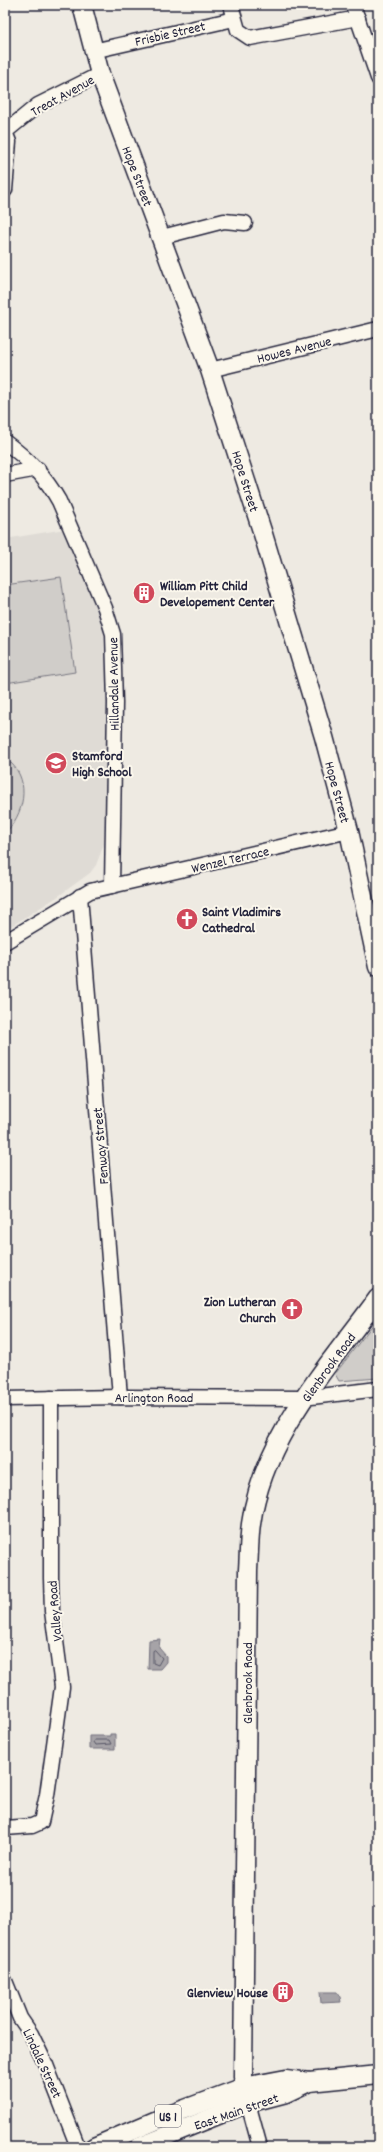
<svg xmlns="http://www.w3.org/2000/svg" width="383" height="2152" viewBox="0 0 383 2152" font-family="Dekko,sans-serif">
  <style>
    .built { fill: #dfdbd5 }
    .green { fill: #d0cdc9; stroke: #797882 }
    .water { fill: #a6a3a7; stroke: #716f7c }
    .lines { fill: none; stroke-linecap: round; stroke-linejoin: round }
    .shore { stroke: #575666; stroke-width: 1 }
    .minor-casing { stroke: #22223b; stroke-width: 17 }
    .major-casing { stroke: #22223b; stroke-width: 21 }
    .minor { stroke: #fbf7ec; stroke-width: 14 }
    .major { stroke: #fbf7ec; stroke-width: 18 }
    .labels { text-anchor: middle; stroke-width: 4; stroke-linejoin: round; paint-order: stroke }
    .shield { fill: #fbf7ec; stroke: #636270; stroke-width: 1 }
    .shield-label { font-size: 13px; font-weight: bold; fill: #22223b }
    .street-label { font-size: 14px; fill: #22223b; stroke: #fbf7ec }
    .poi-label { font-size: 14px; font-weight: bold; fill: #22223b; stroke: #fbf7ec; text-anchor: start }
  </style>
  <rect width="100%" height="100%" fill="#eeeae2"/>
  <filter id="ink" filterUnits="userSpaceOnUse"><feTurbulence type="fractalNoise" baseFrequency=".025" numOctaves="2"/><feDisplacementMap in="SourceGraphic" scale="8" xChannelSelector="R" yChannelSelector="G"/><feConvolveMatrix kernelMatrix="1 2 1 2 8 2 1 2 1" color-interpolation-filters="sRGB"/></filter>
  <g filter="url(#ink)">
    <path class="built" d="M 65,529 L 103,625 L 107,694 L 104,844 L 96,865 L 90,873 L 57,897 L 5,930 L 5,539 Z"/>
    <g class="green">
      <path d="M 61,577 L 75,672 L 5,683 L 5,585 Z"/>
      <path d="M 11,763 C 31,782 24,815 5,833 L 5,764 Z"/>
      <path d="M 378,1318 L 378,1378 L 339,1381 L 335,1374 Z"/>
    </g>
    <g class="water">
      <path d="M 160,1639 L 159,1648 L 166,1656 L 166,1662 L 160,1669 L 148,1669 L 149,1640 Z"/>
      <path d="M 110,1734 L 115,1734 L 115,1749 L 89,1749 L 89,1736 L 110,1736 Z"/>
      <path d="M 320,1992 L 337,1992 L 340,1997 L 341,2002 L 321,2003 Z"/>
    </g>
    <g class="lines">
      <g class="shore">
        <path d="M 155,1650 L 162,1658 L 158,1665 L 153,1663 L 153,1651 Z"/>
        <path d="M 95,1740 L 109,1740 L 111,1744 L 95,1745 L 93,1742 Z"/>
      </g>
      <g class="minor-casing">
        <g id="minor">
          <path d="M 231,5 L 238,30 L 250,38 L 358,18"/>
          <path d="M 353,5 L 378,78"/>
          <path d="M 93,51 L 234,19"/>
          <path d="M 5,132 L 38,105 L 100,74"/>
          <path d="M 5,190 L 9,142 L 5,132"/>
          <path d="M 162,237 L 224,221 L 245,223"/>
          <path d="M 210,370 L 378,329"/>
          <path d="M 5,442 C 28,459 45,476 59,501 L 105,608 L 113,634 L 115,703 L 112,886"/>
          <path d="M 5,475 L 38,469"/>
          <path d="M 80,896 L 120,1397"/>
          <path d="M 5,942 L 90,891 L 349,831"/>
          <path d="M 5,1399 L 120,1397 L 303,1398 L 378,1389"/>
          <path d="M 5,1828 L 32,1826 L 41,1822 L 47,1795 L 62,1687 L 52,1611 L 51,1578 L 51,1398"/>
          <path d="M 5,1981 L 20,2018 L 31,2034 L 46,2065 L 78,2147"/>
          <path d="M 248,2103 L 260,2147"/>
        </g>
      </g>
      <g class="major-casing">
        <g id="major">
          <path d="M 82,5 L 100,74 L 210,370 L 263,534 L 324,737 L 349,831 L 378,967"/>
          <path d="M 248,2103 L 244,2087 L 243,2076 L 248,1570 C 249,1555 249,1539 251,1524 C 263,1436 328,1367 378,1298"/>
          <path d="M 94,2147 L 169,2115 L 244,2087 L 286,2079 L 309,2082 L 378,2075"/>
          <path d="M 139,2147 L 248,2103 L 286,2093 L 309,2082"/>
        </g>
      </g>
      <use href="#minor" class="minor"/>
      <use href="#major" class="major"/>
    </g>
  </g>
  <defs>
    <g id="building-disc" transform="scale(1.15)"><circle r="9.5" fill="#d1495b" stroke="#fbf7ec"/><path d="M-4-6H4V6H1V3H-1V6H-4ZM-2.5-4.3h1.7v1.8h-1.7ZM.8-4.3h1.7v1.8H.8ZM-2.5-1h1.7V.8h-1.7ZM.8-1h1.7V.8H.8Z" fill="#fff"/></g>
    <g id="school-disc" transform="scale(1.15)"><circle r="9.5" fill="#d1495b" stroke="#fbf7ec"/><path d="M0-5L7-2L0 1L-7-2ZM-4 1L0 2.5L4 1V4Q0 6-4 4Z" fill="#fff"/></g>
    <g id="church-disc" transform="scale(1.15)"><circle r="9.5" fill="#d1495b" stroke="#fbf7ec"/><path d="M-1.2-6h2.4v3.5h3.3v2.4h-3.3V6h-2.4V-.1h-3.3v-2.4h3.3Z" fill="#fff"/></g>
  </defs>
  <g fill-rule="evenodd">
    <use href="#building-disc" x="144" y="593"/>
    <use href="#school-disc" x="56" y="763"/>
    <use href="#church-disc" x="187" y="919"/>
    <use href="#church-disc" x="292" y="1309"/>
    <use href="#building-disc" x="283" y="1992"/>
  </g>
  <g class="labels">
    <rect class="shield" x="155" y="2105" width="26" height="22" rx="3"/>
    <g class="shield-label">
      <text x="168" y="2121">US 1</text>
    </g>
    <g class="street-label">
      <text transform="translate(170 33) rotate(-13)" y="5">Frisbie Street</text>
      <text transform="translate(62 95) rotate(-29)" y="5">Treat Avenue</text>
      <text transform="translate(138 176) rotate(69)" y="5">Hope Street</text>
      <text transform="translate(294 349) rotate(-14)" y="5">Howes Avenue</text>
      <text transform="translate(246 481) rotate(73)" y="5">Hope Street</text>
      <text transform="translate(113 684) rotate(-91)" y="5">Hillandale Avenue</text>
      <text transform="translate(338 792) rotate(75)" y="5">Hope Street</text>
      <text transform="translate(230 859) rotate(-13)" y="5">Wenzel Terrace</text>
      <text transform="translate(100 1146) rotate(-95)" y="5">Fenway Street</text>
      <text transform="translate(328 1367) rotate(-54)" y="5">Glenbrook Road</text>
      <text x="154" y="1402">Arlington Road</text>
      <text transform="translate(54 1611) rotate(-95)" y="5">Valley Road</text>
      <text transform="translate(247 1683) rotate(-90)" y="5">Glenbrook Road</text>
      <text transform="translate(43 2063) rotate(65)" y="5">Lindale Street</text>
      <text transform="translate(236 2111) rotate(-19)" y="5">East Main Street</text>
    </g>
    <g class="poi-label">
      <text x="160" y="590">William Pitt Child<tspan x="160" dy="16">Developement Center</tspan></text>
      <text x="72" y="760">Stamford<tspan x="72" dy="16">High School</tspan></text>
      <text x="202" y="916">Saint Vladimirs<tspan x="202" dy="16">Cathedral</tspan></text>
      <text x="276" y="1306" text-anchor="end">Zion Lutheran<tspan x="276" dy="16">Church</tspan></text>
      <text x="268" y="1997" text-anchor="end">Glenview House</text>
    </g>
  </g>
  <rect width="383" height="2152" fill="none" stroke="#fbf7ec" stroke-width="20"/>
  <rect x="10" y="10" width="363" height="2132" fill="none" stroke="#22223b" stroke-width="1.5" filter="url(#ink)"/>
</svg>
